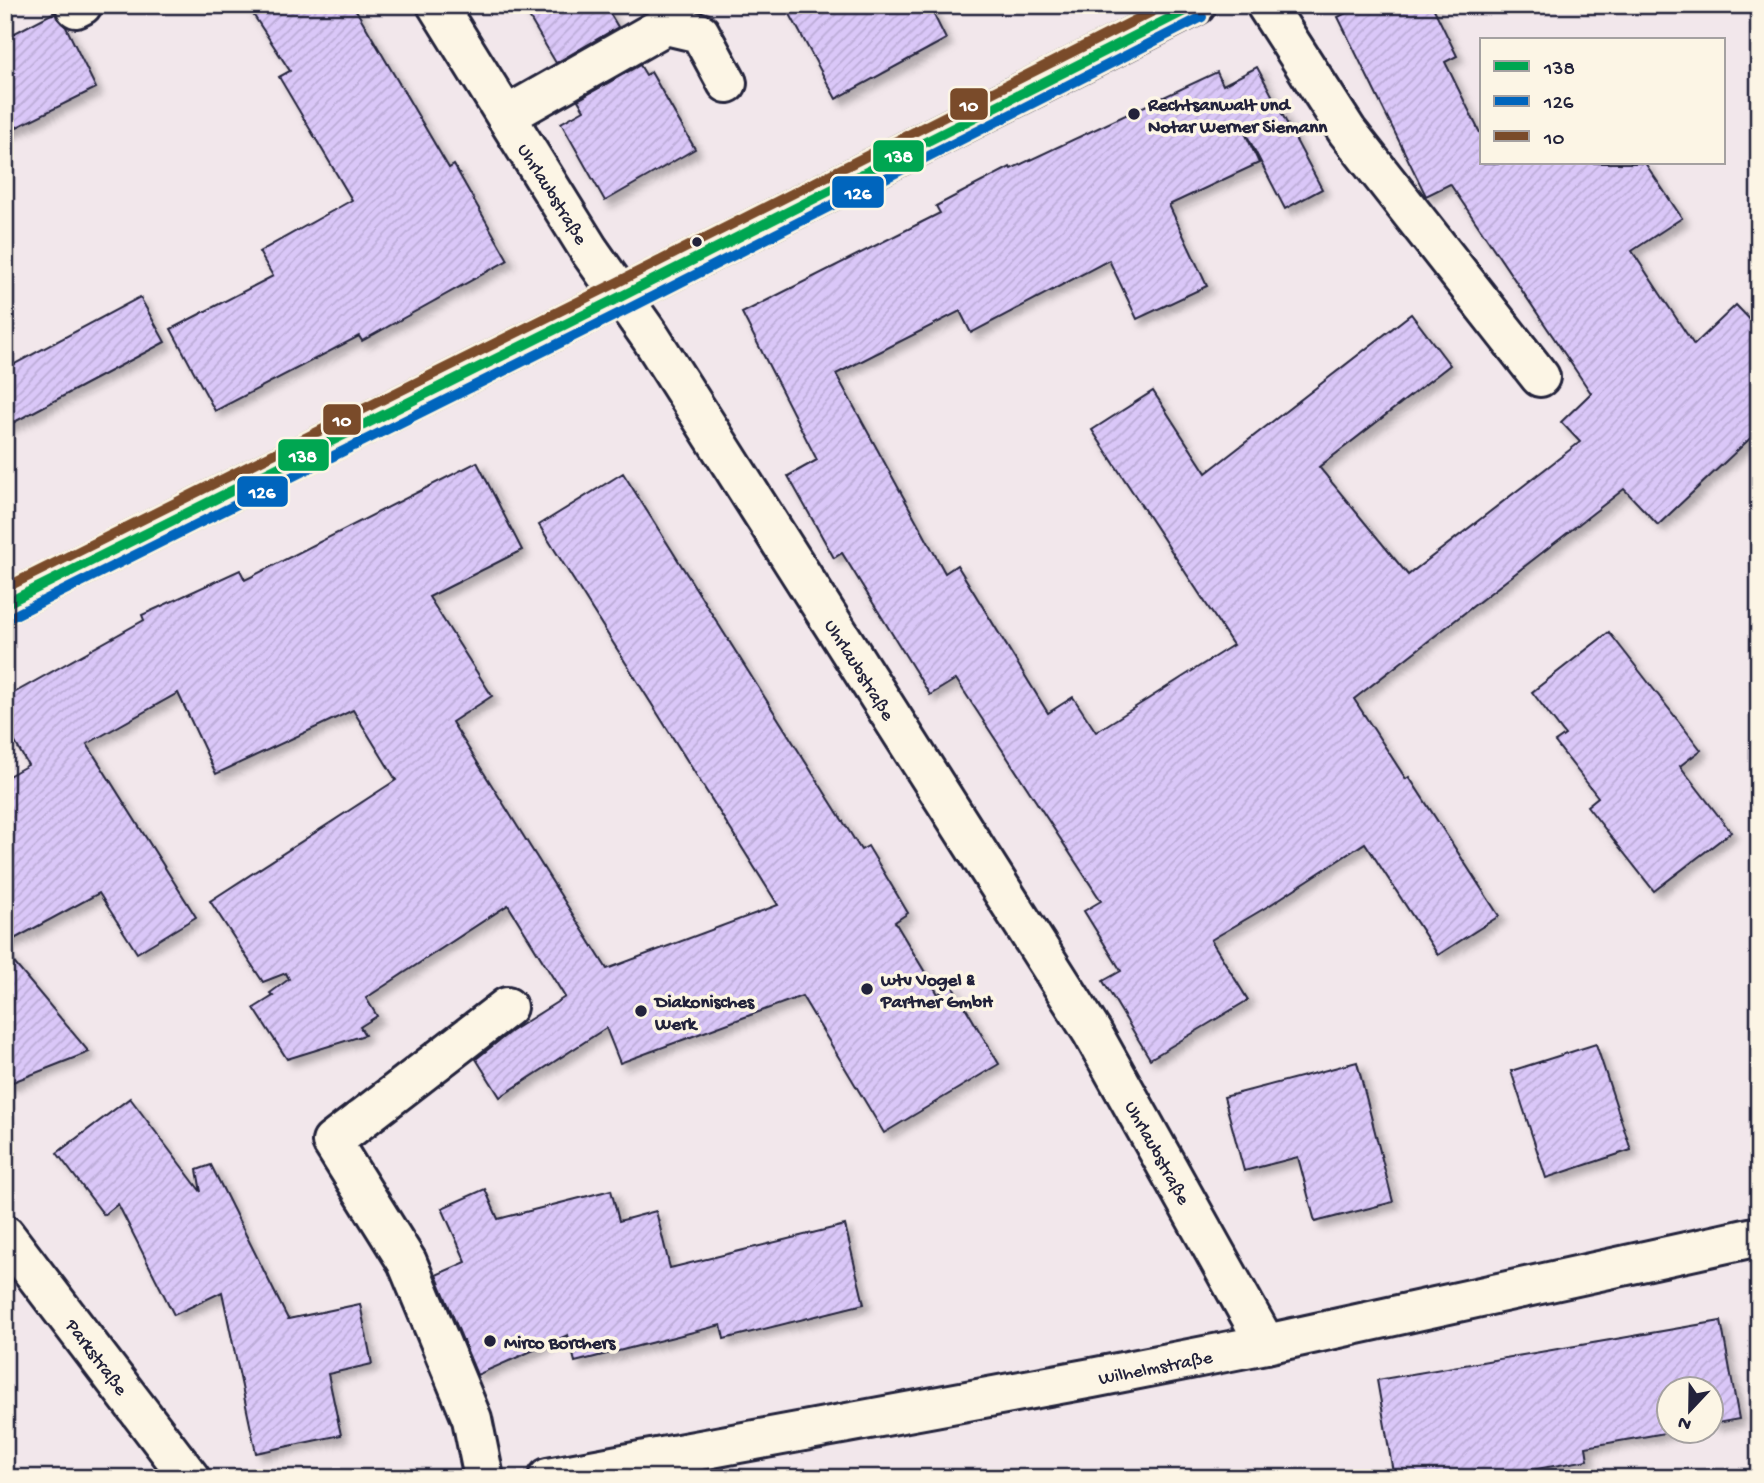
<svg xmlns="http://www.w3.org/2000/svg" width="1764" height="1483" viewBox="0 0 1764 1483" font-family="'Gochi Hand',sans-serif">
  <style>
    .building { fill: url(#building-hatch); stroke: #22223b; stroke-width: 2; filter: url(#shadow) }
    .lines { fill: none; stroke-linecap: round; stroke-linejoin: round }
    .minor-casing { stroke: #22223b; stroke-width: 44 }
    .minor { stroke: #fcf5e5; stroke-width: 38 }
    .bus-1-casing { stroke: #fcf5e5; stroke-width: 16 }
    .bus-2-casing { stroke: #fcf5e5; stroke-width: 16 }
    .bus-3-casing { stroke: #fcf5e5; stroke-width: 16 }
    .bus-1 { stroke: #00a651; stroke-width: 10 }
    .bus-2 { stroke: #0065bd; stroke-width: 10 }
    .bus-3 { stroke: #7a4b2a; stroke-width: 10 }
    .poi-dot { fill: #22223b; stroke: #fcf5e5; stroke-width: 2.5 }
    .labels { text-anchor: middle; stroke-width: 7; stroke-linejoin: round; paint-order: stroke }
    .poi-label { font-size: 19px; font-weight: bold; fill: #22223b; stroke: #fcf5e5; text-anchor: start }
    .street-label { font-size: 19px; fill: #22223b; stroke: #fcf5e5 }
    .line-badge { stroke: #fcf5e5; stroke-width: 2.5 }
    .badge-label { font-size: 19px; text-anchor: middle; font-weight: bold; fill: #fff }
  </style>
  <defs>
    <pattern id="building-hatch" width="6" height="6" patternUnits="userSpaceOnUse" patternTransform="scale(1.75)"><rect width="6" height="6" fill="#dac7f8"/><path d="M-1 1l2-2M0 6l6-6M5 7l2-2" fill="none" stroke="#bbabd6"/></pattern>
    <filter id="shadow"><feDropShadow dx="6" dy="6" stdDeviation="3.5" flood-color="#0004"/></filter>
  </defs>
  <rect width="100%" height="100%" fill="#f2e7eb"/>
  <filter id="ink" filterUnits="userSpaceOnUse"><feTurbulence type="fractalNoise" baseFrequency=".0143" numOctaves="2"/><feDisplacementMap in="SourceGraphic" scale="14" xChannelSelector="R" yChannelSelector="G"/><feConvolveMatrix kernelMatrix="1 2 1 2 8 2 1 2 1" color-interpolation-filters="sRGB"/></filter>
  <g filter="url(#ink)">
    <g class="building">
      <path d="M 247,5 L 353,5 L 449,168 L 454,165 L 508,260 L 362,341 L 359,336 L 215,411 L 171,329 L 273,276 L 259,252 L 352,200 L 279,77 L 290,71 Z"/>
      <path d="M 522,5 L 605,5 L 618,27 L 556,63 Z"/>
      <path d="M 785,5 L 929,5 L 946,39 L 836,99 Z"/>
      <path d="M 1362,5 L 1432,5 L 1457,56 L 1445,62 L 1482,137 L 1482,163 L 1645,163 L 1682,218 L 1632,251 L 1694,345 L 1736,305 L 1759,329 L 1759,430 L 1658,525 L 1624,489 L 1354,699 L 1406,779 L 1409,777 L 1499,916 L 1438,955 L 1365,843 L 1270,905 L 1211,940 L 1248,1000 L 1150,1059 L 1103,981 L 1121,971 L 1084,911 L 1101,901 L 956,679 L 930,695 L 842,553 L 834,558 L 788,476 L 817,460 L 742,313 L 940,213 L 936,206 L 1010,167 L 1011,169 L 1217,72 L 1223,85 L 1257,67 L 1322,189 L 1285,209 L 1240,122 L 1259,163 L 1169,205 L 1207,286 L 1137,319 L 1109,260 L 971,333 L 960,311 L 836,374 L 945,573 L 957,565 L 1048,713 L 1073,697 L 1096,732 L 1233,645 L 1092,430 L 1153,391 L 1206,473 L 1411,314 L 1450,365 L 1319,467 L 1408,575 L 1580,442 L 1561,422 L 1591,393 L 1450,184 L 1426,196 L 1338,17 Z"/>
      <path d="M 55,12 L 57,18 L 66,27 L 96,88 L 5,133 L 5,38 Z"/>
      <path d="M 640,65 L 646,75 L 651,72 L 695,149 L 605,201 L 561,123 L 584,110 L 578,100 Z"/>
      <path d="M 140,297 L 165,342 L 5,427 L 5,369 Z"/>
      <path d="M 477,462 L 522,550 L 429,597 L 492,696 L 452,722 L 607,969 L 778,905 L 539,525 L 623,473 L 861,850 L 868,846 L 908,913 L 895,922 L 938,994 L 952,985 L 999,1064 L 884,1133 L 802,996 L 620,1063 L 606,1028 L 500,1097 L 476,1059 L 510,1032 L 565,997 L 508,905 L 366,998 L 377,1016 L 360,1027 L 365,1035 L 287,1059 L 254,1008 L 273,996 L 270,993 L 289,979 L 286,973 L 263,982 L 210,901 L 396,780 L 353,710 L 216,774 L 178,693 L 87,744 L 196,917 L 137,953 L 99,893 L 5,944 L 5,778 L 28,765 L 5,725 L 5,698 L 144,620 L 142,615 L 240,570 L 245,580 Z"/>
      <path d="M 1609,632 L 1701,750 L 1680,766 L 1731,832 L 1654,891 L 1587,806 L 1598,797 L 1555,742 L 1565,735 L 1532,692 Z"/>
      <path d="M 5,952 L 89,1052 L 5,1085 Z"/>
      <path d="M 1596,1044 L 1631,1150 L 1546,1178 L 1511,1071 Z"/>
      <path d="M 1357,1062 L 1393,1202 L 1315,1222 L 1298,1157 L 1244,1171 L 1224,1097 Z"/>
      <path d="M 130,1098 L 201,1192 L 197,1170 L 211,1165 L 288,1319 L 360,1304 L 372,1364 L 328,1374 L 341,1435 L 256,1453 L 222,1292 L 174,1315 L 118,1204 L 104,1215 L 57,1153 Z"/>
      <path d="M 485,1189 L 498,1219 L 611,1190 L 619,1221 L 656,1211 L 670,1268 L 845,1225 L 864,1304 L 724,1339 L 721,1325 L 575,1362 L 568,1335 L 477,1375 L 436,1275 L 466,1262 L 442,1208 Z"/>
      <path d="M 1721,1321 L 1739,1419 L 1712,1424 L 1712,1389 L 1670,1389 L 1670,1431 L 1676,1431 L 1586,1447 L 1588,1460 L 1485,1478 L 1394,1478 L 1377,1380 Z"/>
    </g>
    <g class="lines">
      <g class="minor-casing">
        <g id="minor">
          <path d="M 437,5 L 589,250 L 651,338 L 1092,1032 L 1266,1344"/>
          <path d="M 1266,5 L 1347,131 L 1540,377"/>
          <path d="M 76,8 L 82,5"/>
          <path d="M 506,116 L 666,25 L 700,33 L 727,83"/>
          <path d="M 5,604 L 622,296 L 1196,5"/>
          <path d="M 5,1235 L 190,1478"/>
          <path d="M 484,1478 L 472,1419 L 407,1262 L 332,1142 L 507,1007"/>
          <path d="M 548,1478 L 1092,1378 L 1266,1344 L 1759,1236"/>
        </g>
      </g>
      <use href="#minor" class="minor"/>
      <g class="bus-1-casing">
        <path id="bus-1" d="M 5,604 L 622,296 L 1196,5"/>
      </g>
      <g class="bus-2-casing">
        <path id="bus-2" d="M 11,617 L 628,309 L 1202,17"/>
      </g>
      <g class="bus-3-casing">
        <path id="bus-3" d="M 5,588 L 616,283 L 1165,5"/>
      </g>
      <use href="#bus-1" class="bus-1"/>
      <use href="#bus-2" class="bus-2"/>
      <use href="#bus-3" class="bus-3"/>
    </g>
  </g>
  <g class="poi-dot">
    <circle cx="1134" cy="114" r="7"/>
    <circle cx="697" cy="242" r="6"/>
    <circle cx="867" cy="989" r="7"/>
    <circle cx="641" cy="1011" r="7"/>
    <circle cx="490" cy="1341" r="7"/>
  </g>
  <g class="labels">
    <g class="poi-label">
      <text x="1148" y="110">Rechtsanwalt und<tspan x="1148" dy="22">Notar Werner Siemann</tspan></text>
      <text x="881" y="985">wtv Vogel &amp;<tspan x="881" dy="22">Partner GmbH</tspan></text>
      <text x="655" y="1007">Diakonisches<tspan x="655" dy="22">Werk</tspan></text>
      <text x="504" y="1348">Mirco Borchers</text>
    </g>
    <g class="street-label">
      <text transform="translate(554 193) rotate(58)" y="7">Uhrlaubstraße</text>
      <text transform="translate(861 669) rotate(58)" y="7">Uhrlaubstraße</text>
      <text transform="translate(1159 1152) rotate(61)" y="7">Uhrlaubstraße</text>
      <text transform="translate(98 1356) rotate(53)" y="7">Parkstraße</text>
      <text transform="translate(1155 1366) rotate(-11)" y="7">Wilhelmstraße</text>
    </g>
  </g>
  <g class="line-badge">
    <rect x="949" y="87" width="40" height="34" rx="7" fill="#7a4b2a"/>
    <rect x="872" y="139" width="53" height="34" rx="7" fill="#00a651"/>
    <rect x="831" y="175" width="54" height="34" rx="7" fill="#0065bd"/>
    <rect x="322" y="403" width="40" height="33" rx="7" fill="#7a4b2a"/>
    <rect x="277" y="438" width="53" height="34" rx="7" fill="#00a651"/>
    <rect x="236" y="475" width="53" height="33" rx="7" fill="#0065bd"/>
  </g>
  <g class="badge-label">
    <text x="969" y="111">10</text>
    <text x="899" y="162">138</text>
    <text x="858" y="199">126</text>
    <text x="342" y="426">10</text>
    <text x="303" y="462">138</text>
    <text x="262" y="498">126</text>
  </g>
  <rect width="1764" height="1483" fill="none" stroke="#fcf5e5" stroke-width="28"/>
  <rect x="14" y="14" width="1736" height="1455" fill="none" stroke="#22223b" stroke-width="2.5" filter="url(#ink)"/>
  <rect x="1480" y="38" width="245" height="126" fill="#fcf5e5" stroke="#a5a1a1" stroke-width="2"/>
  <rect x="1494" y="61" width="35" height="10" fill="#00a651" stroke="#a5a1a1" stroke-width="2"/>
  <text x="1544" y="74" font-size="21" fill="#22223b">138</text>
  <rect x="1494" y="96" width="35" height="10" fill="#0065bd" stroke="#a5a1a1" stroke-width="2"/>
  <text x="1544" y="108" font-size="21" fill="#22223b">126</text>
  <rect x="1494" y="131" width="35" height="10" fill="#7a4b2a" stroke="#a5a1a1" stroke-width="2"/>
  <text x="1544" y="144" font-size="21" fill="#22223b">10</text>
  <g transform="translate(1690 1410) rotate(202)"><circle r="33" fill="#fcf5e5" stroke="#a5a1a1" stroke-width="2"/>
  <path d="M0-5L12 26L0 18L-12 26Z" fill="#22223b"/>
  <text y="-10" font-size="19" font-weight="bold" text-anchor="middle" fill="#22223b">N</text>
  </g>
</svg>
